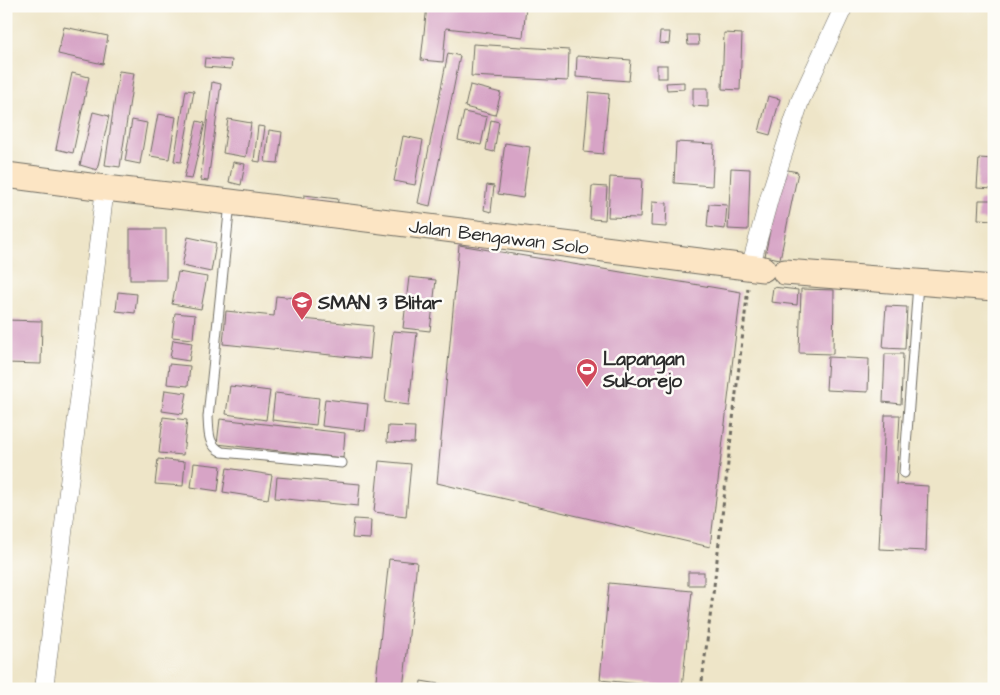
<svg xmlns="http://www.w3.org/2000/svg" width="1000" height="695" viewBox="0 0 1000 695" font-family="'Architects Daughter',sans-serif">
  <style>
    .building { fill: #d7a4c6 }
    .lines { fill: none; stroke-linecap: round; stroke-linejoin: round }
    .service-casing { stroke: #6f6c62; stroke-width: 11 }
    .minor-casing { stroke: #6f6c62; stroke-width: 19 }
    .secondary-casing { stroke: #6f6c62; stroke-width: 27 }
    .path { stroke: #6f6c62; stroke-width: 3; stroke-dasharray: 4 4; stroke-linecap: butt }
    .service { stroke: #fff; stroke-width: 9 }
    .minor { stroke: #fff; stroke-width: 18 }
    .secondary { stroke: #fce5c4; stroke-width: 25 }
    .labels { text-anchor: middle; stroke-width: 5; stroke-linejoin: round; paint-order: stroke }
    .street-label { font-size: 19px; fill: #2b2b2b; stroke: #fdfcf7 }
    .poi-label { font-size: 19px; font-weight: bold; fill: #2b2b2b; stroke: #fdfcf7; text-anchor: start }
  </style>
  <rect width="100%" height="100%" fill="#fdfcf7"/>
  <filter id="ink" filterUnits="userSpaceOnUse"><feTurbulence type="fractalNoise" baseFrequency=".02" numOctaves="2"/><feDisplacementMap in="SourceGraphic" scale="10" xChannelSelector="R" yChannelSelector="G"/><feConvolveMatrix kernelMatrix="1 2 1 2 8 2 1 2 1" color-interpolation-filters="sRGB"/></filter>
  <filter id="wash" filterUnits="userSpaceOnUse"><feTurbulence type="fractalNoise" baseFrequency=".0096" numOctaves="4" result="noise"/><feDisplacementMap in="SourceGraphic" scale="20" xChannelSelector="R" yChannelSelector="G"/><feGaussianBlur stdDeviation="1.12" result="paint"/><feColorMatrix in="noise" values="0 0 0 0 0 0 0 0 0 0 0 0 0 0 0 0 0 1.4 0 .05"/><feComposite in="paint" operator="in"/></filter>
  <g filter="url(#wash)">
    <rect width="100%" height="100%" fill="#eee5c8"/>
    <g id="blocks">
      <g class="building">
        <path d="M 427,6 L 526,6 L 523,37 L 446,28 L 443,62 L 421,60 Z"/>
        <path d="M 64,27 L 108,36 L 103,64 L 58,54 Z"/>
        <path d="M 660,32 L 670,32 L 669,44 L 659,43 Z"/>
        <path d="M 724,33 L 742,34 L 740,90 L 722,89 Z"/>
        <path d="M 687,35 L 698,35 L 699,45 L 688,45 Z"/>
        <path d="M 473,44 L 569,50 L 568,81 L 471,76 Z"/>
        <path d="M 448,53 L 460,56 L 430,206 L 418,203 Z"/>
        <path d="M 577,56 L 631,60 L 629,81 L 576,77 Z"/>
        <path d="M 205,58 L 232,60 L 231,69 L 204,67 Z"/>
        <rect x="657" y="65" width="10" height="13"/>
        <path d="M 119,71 L 134,73 L 120,167 L 105,165 Z"/>
        <path d="M 72,73 L 89,77 L 73,153 L 56,149 Z"/>
        <path d="M 212,82 L 221,84 L 208,181 L 200,180 Z"/>
        <path d="M 684,82 L 684,89 L 667,90 L 666,83 Z"/>
        <path d="M 470,85 L 501,93 L 495,115 L 465,107 Z"/>
        <path d="M 693,88 L 708,88 L 708,107 L 693,106 Z"/>
        <path d="M 186,90 L 194,91 L 181,162 L 174,161 Z"/>
        <path d="M 589,92 L 609,94 L 603,154 L 584,152 Z"/>
        <path d="M 768,96 L 780,99 L 770,135 L 759,132 Z"/>
        <path d="M 93,112 L 109,116 L 97,170 L 80,165 Z"/>
        <path d="M 464,112 L 487,117 L 481,145 L 458,140 Z"/>
        <path d="M 158,114 L 176,117 L 169,159 L 150,156 Z"/>
        <path d="M 228,119 L 251,123 L 246,157 L 223,153 Z"/>
        <path d="M 132,120 L 147,123 L 140,164 L 125,161 Z"/>
        <path d="M 491,120 L 499,122 L 494,152 L 486,150 Z"/>
        <path d="M 197,121 L 205,123 L 192,179 L 184,178 Z"/>
        <path d="M 258,126 L 265,127 L 260,162 L 254,161 Z"/>
        <path d="M 269,130 L 282,132 L 278,163 L 265,162 Z"/>
        <path d="M 403,136 L 423,140 L 415,185 L 394,181 Z"/>
        <path d="M 676,142 L 714,144 L 712,186 L 674,183 Z"/>
        <path d="M 505,143 L 530,147 L 523,198 L 498,194 Z"/>
        <path d="M 979,158 L 994,159 L 994,189 L 977,188 Z"/>
        <path d="M 233,162 L 245,164 L 241,185 L 229,182 Z"/>
        <path d="M 731,168 L 750,169 L 748,230 L 728,229 Z"/>
        <path d="M 782,169 L 798,172 L 780,259 L 765,256 Z"/>
        <path d="M 610,177 L 642,179 L 640,218 L 608,217 Z"/>
        <path d="M 487,185 L 494,186 L 491,212 L 484,210 Z"/>
        <path d="M 592,186 L 607,187 L 605,220 L 590,219 Z"/>
        <path d="M 304,195 L 338,199 L 337,209 L 303,205 Z"/>
        <path d="M 979,200 L 994,200 L 994,220 L 978,219 Z"/>
        <path d="M 652,202 L 667,203 L 666,227 L 651,226 Z"/>
        <path d="M 709,204 L 727,205 L 725,229 L 707,227 Z"/>
        <rect x="130" y="229" width="36" height="51"/>
        <path d="M 188,237 L 216,243 L 211,272 L 182,266 Z"/>
        <path d="M 459,245 L 741,292 L 710,547 L 437,483 Z"/>
        <path d="M 178,272 L 207,277 L 201,309 L 172,304 Z"/>
        <path d="M 409,277 L 436,280 L 430,331 L 403,328 Z"/>
        <path d="M 773,287 L 798,290 L 797,305 L 771,302 Z"/>
        <path d="M 801,289 L 834,290 L 833,354 L 799,353 Z"/>
        <path d="M 118,292 L 137,294 L 135,313 L 116,311 Z"/>
        <path d="M 276,296 L 305,299 L 303,319 L 373,326 L 370,359 L 223,344 L 226,311 L 274,316 Z"/>
        <path d="M 886,306 L 907,307 L 905,349 L 883,348 Z"/>
        <path d="M 175,313 L 195,315 L 193,339 L 172,337 Z"/>
        <path d="M 6,320 L 42,321 L 41,364 L 6,363 Z"/>
        <path d="M 393,331 L 417,333 L 409,405 L 385,402 Z"/>
        <path d="M 173,340 L 192,343 L 189,361 L 170,358 Z"/>
        <path d="M 885,354 L 903,354 L 901,404 L 883,402 Z"/>
        <path d="M 828,357 L 869,359 L 868,392 L 826,390 Z"/>
        <path d="M 169,364 L 190,366 L 188,386 L 167,384 Z"/>
        <path d="M 230,386 L 270,391 L 266,420 L 226,414 Z"/>
        <path d="M 165,390 L 187,393 L 183,414 L 162,411 Z"/>
        <path d="M 275,393 L 319,398 L 316,425 L 272,420 Z"/>
        <path d="M 325,399 L 368,404 L 365,431 L 322,426 Z"/>
        <path d="M 885,415 L 900,415 L 896,484 L 928,486 L 926,551 L 879,549 Z"/>
        <path d="M 163,417 L 187,420 L 183,455 L 159,453 Z"/>
        <path d="M 220,419 L 345,433 L 343,458 L 217,444 Z"/>
        <path d="M 388,426 L 415,427 L 414,443 L 387,442 Z"/>
        <path d="M 158,459 L 185,462 L 183,486 L 155,484 Z"/>
        <path d="M 379,461 L 411,464 L 406,516 L 374,512 Z"/>
        <path d="M 194,463 L 221,466 L 218,491 L 191,487 Z"/>
        <path d="M 227,468 L 272,475 L 268,499 L 223,492 Z"/>
        <path d="M 277,477 L 360,484 L 358,506 L 275,498 Z"/>
        <path d="M 354,519 L 371,520 L 370,539 L 352,538 Z"/>
        <path d="M 389,559 L 417,562 L 403,689 L 375,689 Z"/>
        <rect x="688" y="572" width="16" height="13"/>
        <path d="M 609,583 L 692,591 L 682,688 L 600,680 Z"/>
        <path d="M 421,681 L 451,686 L 451,689 L 420,689 Z"/>
      </g>
    </g>
  </g>
  <g filter="url(#ink)">
    <use href="#blocks" fill-opacity="0" stroke="#6f6c62" stroke-width="1"/>
    <g class="lines">
      <g class="service-casing">
        <g id="service">
          <path d="M 230,203 L 208,417 C 209,431 207,445 222,452 L 342,463"/>
          <path d="M 904,473 L 918,284"/>
        </g>
      </g>
      <g class="minor-casing">
        <g id="minor">
          <path d="M 750,268 L 771,192 L 800,101 L 844,6"/>
          <path d="M 44,689 L 105,188"/>
        </g>
      </g>
      <g class="secondary-casing">
        <g id="secondary">
          <path d="M 6,175 L 105,188 L 230,202 L 763,269"/>
          <path d="M 785,272 L 994,288"/>
        </g>
      </g>
      <path class="path" d="M 701,689 L 714,586 L 748,288"/>
      <use href="#service" class="service"/>
      <use href="#minor" class="minor"/>
      <use href="#secondary" class="secondary"/>
    </g>
  </g>
  <defs>
    <g id="school-pin" transform="scale(1.125)"><path d="M0 17L-7.5 6A9.5 9.5 0 1 1 7.5 6Z" fill="#d1495b" stroke="#fdfcf7"/><path d="M0-5L7-2L0 1L-7-2ZM-4 1L0 2.5L4 1V4Q0 6-4 4Z" fill="#fff"/></g>
    <g id="stadium-pin" transform="scale(1.125)"><path d="M0 17L-7.5 6A9.5 9.5 0 1 1 7.5 6Z" fill="#d1495b" stroke="#fdfcf7"/><path d="M0-5a6.5 5 0 1 0 0 10a6.5 5 0 1 0 0-10ZM-3.5-1.8h7v3.6h-7Z" fill="#fff"/></g>
  </defs>
  <g fill-rule="evenodd">
    <use href="#school-pin" x="302" y="302"/>
    <use href="#stadium-pin" x="587" y="369"/>
  </g>
  <g class="labels">
    <g class="street-label">
      <text transform="translate(499 236) rotate(7)" y="7">Jalan Bengawan Solo</text>
    </g>
    <g class="poi-label">
      <text x="318" y="309">SMAN 3 Blitar</text>
      <text x="603" y="365">Lapangan<tspan x="603" dy="22">Sukorejo</tspan></text>
    </g>
  </g>
  <rect width="1000" height="695" fill="none" stroke="#fdfcf7" stroke-width="25"/>
</svg>
